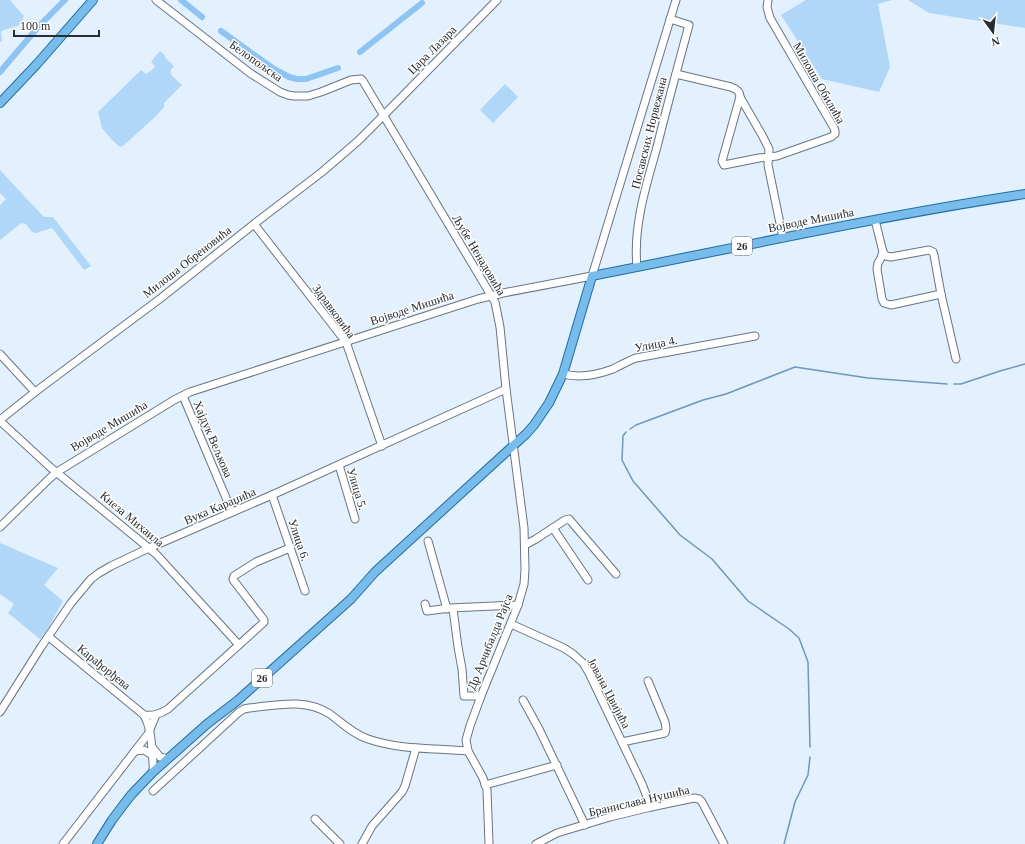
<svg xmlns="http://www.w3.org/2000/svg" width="1025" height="844" viewBox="0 0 1025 844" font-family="'Times New Roman',serif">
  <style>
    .green { fill: #b0d6f8 }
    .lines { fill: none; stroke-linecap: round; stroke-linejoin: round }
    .stream { stroke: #6f97ba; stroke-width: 1.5 }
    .canal { stroke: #8dc4f4; stroke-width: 6 }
    .minor-casing { stroke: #697580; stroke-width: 9 }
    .major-casing { stroke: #226da2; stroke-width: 10 }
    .minor { stroke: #fff; stroke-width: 7 }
    .major { stroke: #78bceb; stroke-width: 8 }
    .labels { text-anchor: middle; stroke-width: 3; stroke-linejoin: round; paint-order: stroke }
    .shield { fill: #fff; stroke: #686c70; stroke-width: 1 }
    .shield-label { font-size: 11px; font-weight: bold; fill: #282d32 }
    .street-label { font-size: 12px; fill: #282d32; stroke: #fff }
  </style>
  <rect width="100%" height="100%" fill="#e3f0fd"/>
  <g class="green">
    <path d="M 0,0 L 10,0 L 24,16 L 20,25 L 1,31 L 2,41 L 0,42 Z"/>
    <path d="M 806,0 L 892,0 L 878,4 L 890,67 L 879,92 L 822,79 L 781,15 Z"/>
    <path d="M 908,0 L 1025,0 L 1025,28 L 929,13 Z"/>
    <path d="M 160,51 L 164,54 L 166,59 L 174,66 L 170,71 L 172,76 L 182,85 L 164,103 L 164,107 L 156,116 L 123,146 L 120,147 L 112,140 L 102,128 L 98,112 L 141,70 L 146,74 L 151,71 L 155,66 L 151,62 Z"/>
    <path d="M 505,84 L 518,97 L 493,123 L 480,110 Z"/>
    <path d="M 0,170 L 24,196 L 44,217 L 53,217 L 91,266 L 84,270 L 52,228 L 36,233 L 32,232 L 26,224 L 21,223 L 0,240 L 0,205 L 6,199 L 0,193 Z"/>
    <path d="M 0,543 L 58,568 L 44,585 L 63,601 L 47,630 L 40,639 L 8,613 L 14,604 L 0,594 Z"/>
  </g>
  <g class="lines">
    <g class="stream">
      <path d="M 954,384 L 961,384 L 1000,371 L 1025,364"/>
      <path d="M 630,429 L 636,425 L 703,400 L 726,394 L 795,367 L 868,378 L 947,384"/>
      <path d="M 626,432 L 623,436 L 622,460 L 633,481 L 680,535 L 712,559 L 748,601 L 789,629 L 799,638 L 808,662 L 810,747"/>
      <path d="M 784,844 L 795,802 L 808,775 L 810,757"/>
    </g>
    <g class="canal">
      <path d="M 181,0 L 202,17"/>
      <path d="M 221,31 L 274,69 L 289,77 L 297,79 L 306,79 L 338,68"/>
      <path d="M 360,52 L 422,3"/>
      <path d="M 0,72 L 39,26 L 65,0"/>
    </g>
    <g class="minor-casing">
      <g id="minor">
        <path d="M 156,0 L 250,73 L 280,92 L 288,95 L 294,96 L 308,96 L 321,92 L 351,80 L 361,79 L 363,81 L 495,302 L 500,327 L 506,389 L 524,528 L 525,570 L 524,584 L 518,605 L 481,696 L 470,726 L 466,740 L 468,751 L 483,778 L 487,790 L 489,844"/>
        <path d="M 676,74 L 731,87 C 736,89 740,91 740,97 L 762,135 L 769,149 L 768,165 L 783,238"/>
        <path d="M 740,97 L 722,161 L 724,165 L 759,158 L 777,156 L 831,137 L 835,134 L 835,131 L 834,128 L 770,18 L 767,7 L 768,0"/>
        <path d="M 875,220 L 883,252 L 881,258 L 878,263 L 877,269 L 882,299 L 884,303 L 891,305 L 941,294"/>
        <path d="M 254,224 L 346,342 L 382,446"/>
        <path d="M 883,252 L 886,256 L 891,257 L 929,250 L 933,252 L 934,255 L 941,294 L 956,359"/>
        <path d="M 637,267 C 633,226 646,186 657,147 C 667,106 678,66 689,25 L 670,19"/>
        <path d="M 0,354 L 35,392"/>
        <path d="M 563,374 C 579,378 597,375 613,369 C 621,365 628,361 636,358 L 755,336"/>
        <path d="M 183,396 L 232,512"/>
        <path d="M 0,420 L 35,392 L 161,298 L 254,224 L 322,172 L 358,141 L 383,116 L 497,0"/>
        <path d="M 0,421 L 50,467 L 156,554 L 239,645"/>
        <path d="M 339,465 L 355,519"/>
        <path d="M 272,495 L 305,591"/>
        <path d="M 0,527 L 50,478 L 57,472 L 174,400 L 190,392 L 478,299 L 503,293 L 592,276 L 676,0"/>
        <path d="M 553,528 L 588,580"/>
        <path d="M 428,541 L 447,609"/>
        <path d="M 525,545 L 536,539 L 565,520 L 569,519 L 616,574"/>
        <path d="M 425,604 L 427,611 L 450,608 L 518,605"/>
        <path d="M 453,609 L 458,647 L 462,669 L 464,696 L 481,696"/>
        <path d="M 511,624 L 564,648 L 573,654 L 583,663 L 589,673 L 642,784 L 651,807"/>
        <path d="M 49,637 L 144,715 C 154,716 160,714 168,709 L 262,624 L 264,622 L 264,620 L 234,581 L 233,579 L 234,576 L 256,562 L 290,548"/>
        <path d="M 523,700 L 539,729 L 585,825"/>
        <path d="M 0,712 L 41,647 L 71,603 L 91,579 L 99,573 L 111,566 L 149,548 L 272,495 L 506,389"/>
        <path d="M 144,715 C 150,726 151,737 152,750 C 152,757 154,764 153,772"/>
        <path d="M 622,742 L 665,733 L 666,729 L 665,722 L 648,681"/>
        <path d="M 152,747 L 160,757 L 168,759"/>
        <path d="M 135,751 L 144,750 L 152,755"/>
        <path d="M 485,785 L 557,765"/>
        <path d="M 153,791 L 239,712 L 244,709 L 249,708 C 277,705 305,698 330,714 C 342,723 353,734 368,739 C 400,750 435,748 468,751"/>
        <path d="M 315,819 L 340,844"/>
        <path d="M 63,844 L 148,734 L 156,715"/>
        <path d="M 362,844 L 372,826 L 402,792 L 405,786 L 416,748"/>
        <path d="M 536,844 L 557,833 L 610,817 L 651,807 L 694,798 L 699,799 L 702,802 L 724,844"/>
      </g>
    </g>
    <g class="major-casing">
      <g id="major">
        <path d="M 0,103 L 37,64 L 93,0"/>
        <path d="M 97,844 L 112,820 L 121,808 L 131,795 L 153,772 L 207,724 L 237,701 L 351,599 L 375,572 L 526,434 L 534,425 L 549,403 L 563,374 L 592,276 C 736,248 880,216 1025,194"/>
      </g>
    </g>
    <use href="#minor" class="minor"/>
    <use href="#major" class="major"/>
  </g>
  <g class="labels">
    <g class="shield">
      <rect x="732" y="237" width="20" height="18" rx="3"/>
      <rect x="252" y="669" width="20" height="18" rx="3"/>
    </g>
    <g class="shield-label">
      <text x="742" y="250">26</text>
      <text x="262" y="682">26</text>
    </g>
    <g class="street-label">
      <text transform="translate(432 50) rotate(-45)" y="4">Цара Лазара</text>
      <text transform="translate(256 61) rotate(35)" y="4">Белопољска</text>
      <text transform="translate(819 83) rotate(60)" y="4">Милоша Обилића</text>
      <text transform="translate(649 133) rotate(-76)" y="4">Посавских Норвежана</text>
      <text transform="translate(811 220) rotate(-11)" y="4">Војводе Мишића</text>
      <text transform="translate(479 255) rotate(59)" y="4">Љубе Ненадовића</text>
      <text transform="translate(187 262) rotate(-38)" y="4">Милоша Обреновића</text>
      <text transform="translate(412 308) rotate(-18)" y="4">Војводе Мишића</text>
      <text transform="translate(334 311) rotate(54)" y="4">Здравковића</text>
      <text transform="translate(656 344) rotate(-11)" y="4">Улица 4.</text>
      <text transform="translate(109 426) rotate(-31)" y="4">Војводе Мишића</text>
      <text transform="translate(213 439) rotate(67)" y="4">Хајдук Вељкова</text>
      <text transform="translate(357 489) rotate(73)" y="4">Улица 5.</text>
      <text transform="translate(220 506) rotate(-23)" y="4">Вука Караџића</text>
      <text transform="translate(132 519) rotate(40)" y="4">Кнеза Михаила</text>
      <text transform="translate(299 540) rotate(71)" y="4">Улица 6.</text>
      <text transform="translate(490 642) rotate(-68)" y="4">Др Арчибалда Рајса</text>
      <text transform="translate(104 667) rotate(39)" y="4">Карађорђева</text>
      <text transform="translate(609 693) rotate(62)" y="4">Јована Цвијића</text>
      <text transform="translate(639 801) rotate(-13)" y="4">Бранислава Нушића</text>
    </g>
  </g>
  <g transform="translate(993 32) rotate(165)" stroke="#ffffff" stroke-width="3" paint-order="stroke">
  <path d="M0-3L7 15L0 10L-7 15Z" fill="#282d32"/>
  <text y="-6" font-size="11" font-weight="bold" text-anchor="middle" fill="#282d32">N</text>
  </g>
  <path d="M14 30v6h85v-6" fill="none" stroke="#282d32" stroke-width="2"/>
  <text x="20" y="30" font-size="12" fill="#282d32" stroke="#ffffff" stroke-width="3" paint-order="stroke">100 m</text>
</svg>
